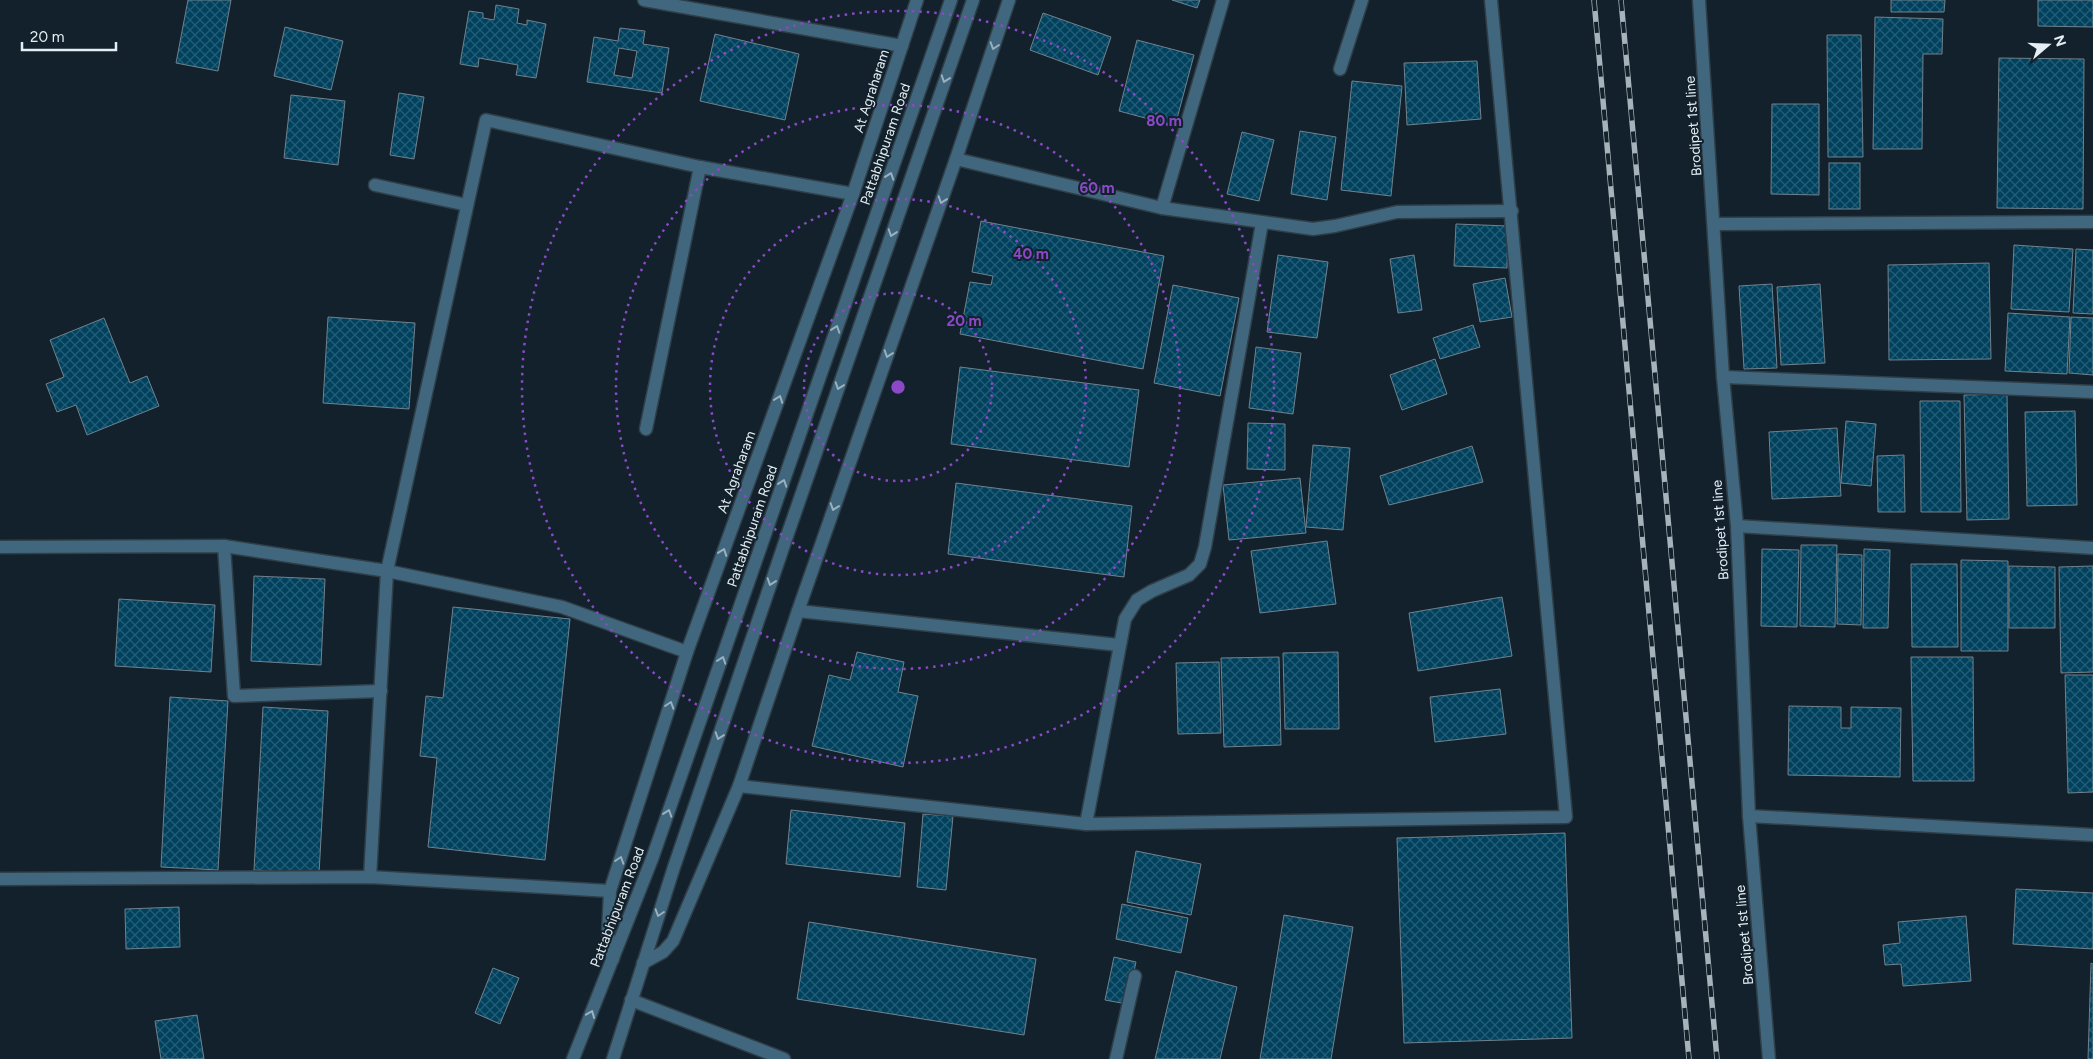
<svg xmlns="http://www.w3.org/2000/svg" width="2093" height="1059" viewBox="0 0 2093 1059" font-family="Figtree,sans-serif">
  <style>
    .building { fill: url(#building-cross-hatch); stroke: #70828d; fill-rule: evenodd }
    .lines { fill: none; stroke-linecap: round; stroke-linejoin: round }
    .minor-casing { stroke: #2f3e47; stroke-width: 15 }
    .minor { stroke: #40677e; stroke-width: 12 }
    .rail-casing { stroke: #a7b3ba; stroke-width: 5.5 }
    .rail { stroke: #12212b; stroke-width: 4; stroke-dasharray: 11; stroke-linecap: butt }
    .oneway { stroke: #9ab1bf }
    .ring { fill: none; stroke: #8b49c7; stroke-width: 2.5; stroke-dasharray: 2.5 5 }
    .labels { text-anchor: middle; stroke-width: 4; stroke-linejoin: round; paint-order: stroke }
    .street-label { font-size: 14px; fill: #e4eef4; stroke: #12212b }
    .centre { fill: #8b49c7; stroke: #12212b; stroke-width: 2.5 }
    .ring-label { font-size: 15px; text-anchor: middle; font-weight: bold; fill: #8b49c7; stroke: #12212b; stroke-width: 4; stroke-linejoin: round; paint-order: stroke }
  </style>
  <defs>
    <pattern id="building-cross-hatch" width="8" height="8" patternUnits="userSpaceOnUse" patternTransform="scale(1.25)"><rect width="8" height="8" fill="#00415e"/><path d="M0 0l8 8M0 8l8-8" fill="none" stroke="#255d76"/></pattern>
  </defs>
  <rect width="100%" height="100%" fill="#12212b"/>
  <g class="building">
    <path d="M 188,0 L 231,0 L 218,71 L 176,63 Z"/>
    <path d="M 1172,0 L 1200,0 L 1197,8 Z"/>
    <path d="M 1891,0 L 1945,0 L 1944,12 L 1891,12 Z"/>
    <path d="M 2038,0 L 2093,0 L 2093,27 L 2038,26 Z"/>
    <path d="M 496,5 L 519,9 L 517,23 L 527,25 L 527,20 L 546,24 L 536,78 L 516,75 L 518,65 L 479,58 L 478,67 L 460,64 L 469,11 L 483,13 L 483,18 L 494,20 Z"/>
    <path d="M 1043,13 L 1111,37 L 1098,75 L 1030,50 Z"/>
    <path d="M 1875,17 L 1943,19 L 1942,54 L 1923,54 L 1922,149 L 1873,149 Z"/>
    <path d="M 285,27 L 343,41 L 331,90 L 274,76 Z"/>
    <path d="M 620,28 L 645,31 L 643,44 L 669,48 L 662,93 L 587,82 L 594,37 L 618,41 ZM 619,48 L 637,51 L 632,78 L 614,75 Z"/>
    <path d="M 715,34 L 799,54 L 785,120 L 700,101 Z"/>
    <path d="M 1827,35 L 1861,35 L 1863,157 L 1828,157 Z"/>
    <path d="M 1137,40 L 1194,55 L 1175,126 L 1119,111 Z"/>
    <path d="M 1999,58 L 2084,59 L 2083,209 L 1997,208 Z"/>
    <path d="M 1477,61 L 1481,119 L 1407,125 L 1404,63 Z"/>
    <path d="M 1352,81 L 1402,86 L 1391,196 L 1341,190 Z"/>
    <path d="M 399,93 L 424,97 L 414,159 L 390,155 Z"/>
    <path d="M 291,95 L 345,101 L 338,165 L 284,158 Z"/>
    <path d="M 1772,104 L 1819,104 L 1819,195 L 1771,194 Z"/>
    <path d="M 1300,131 L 1336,137 L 1327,200 L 1291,194 Z"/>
    <path d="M 1242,132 L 1274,140 L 1259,201 L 1227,194 Z"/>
    <rect x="1829" y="163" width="31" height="46"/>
    <path d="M 981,221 L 1164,256 L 1143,369 L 960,334 L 970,282 L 991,285 L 993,276 L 972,272 Z"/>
    <path d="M 1456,224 L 1508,226 L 1507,268 L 1454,266 Z"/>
    <path d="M 2014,245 L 2073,249 L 2069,312 L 2011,309 Z"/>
    <path d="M 2076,249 L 2093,250 L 2093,314 L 2073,313 Z"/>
    <path d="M 1278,255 L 1328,262 L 1317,338 L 1267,332 Z"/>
    <path d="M 1414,255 L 1422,310 L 1398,313 L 1390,259 Z"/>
    <path d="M 1989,263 L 1991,359 L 1889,360 L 1888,265 Z"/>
    <path d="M 1505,278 L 1512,317 L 1480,322 L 1473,284 Z"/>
    <path d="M 1772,284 L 1777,368 L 1744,369 L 1739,286 Z"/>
    <path d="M 1820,284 L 1825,363 L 1781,365 L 1777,287 Z"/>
    <path d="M 1173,285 L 1239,298 L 1220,396 L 1154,383 Z"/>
    <path d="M 2008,313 L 2070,317 L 2067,374 L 2005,371 Z"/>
    <path d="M 328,317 L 415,323 L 409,409 L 323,403 Z"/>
    <path d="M 2071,317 L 2093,318 L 2093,375 L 2069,373 Z"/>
    <path d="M 104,318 L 130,383 L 147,376 L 159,406 L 87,435 L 76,405 L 57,412 L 46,384 L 64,377 L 50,340 Z"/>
    <path d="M 1473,325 L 1480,347 L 1440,359 L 1433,338 Z"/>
    <path d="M 1256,347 L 1301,353 L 1293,414 L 1249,408 Z"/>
    <path d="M 1435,359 L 1447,394 L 1402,410 L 1390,375 Z"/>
    <path d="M 960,367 L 1139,390 L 1129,467 L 951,444 Z"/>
    <path d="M 2007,394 L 2009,519 L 1967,520 L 1964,395 Z"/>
    <path d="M 1920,401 L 1960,401 L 1961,512 L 1921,512 Z"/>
    <path d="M 2075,411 L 2077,505 L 2027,506 L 2025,412 Z"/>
    <path d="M 1846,421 L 1876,424 L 1871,486 L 1841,483 Z"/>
    <path d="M 1248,423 L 1285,424 L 1285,470 L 1247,469 Z"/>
    <path d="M 1837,428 L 1841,496 L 1772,499 L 1769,432 Z"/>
    <path d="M 1313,445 L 1350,448 L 1343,530 L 1306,527 Z"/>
    <path d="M 1472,446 L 1483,482 L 1389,505 L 1380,476 Z"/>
    <path d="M 1904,455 L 1905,512 L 1878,512 L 1877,456 Z"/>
    <path d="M 1300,478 L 1306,533 L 1229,540 L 1223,485 Z"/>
    <path d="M 956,483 L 1132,506 L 1124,577 L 948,554 Z"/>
    <path d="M 1327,541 L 1336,604 L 1260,613 L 1251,551 Z"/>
    <path d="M 1801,545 L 1837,545 L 1835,627 L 1800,626 Z"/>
    <path d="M 1762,549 L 1799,550 L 1797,627 L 1761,626 Z"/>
    <path d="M 1864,549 L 1890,550 L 1888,628 L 1863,628 Z"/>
    <path d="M 1838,554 L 1862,555 L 1861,625 L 1837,624 Z"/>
    <path d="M 1961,560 L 2008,561 L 2008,651 L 1961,651 Z"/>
    <path d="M 1911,564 L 1957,564 L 1958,647 L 1912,647 Z"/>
    <path d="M 2009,566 L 2055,567 L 2055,628 L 2009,628 Z"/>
    <path d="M 2093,566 L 2093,672 L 2061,673 L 2059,567 Z"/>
    <path d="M 254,576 L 325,579 L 321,665 L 251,661 Z"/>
    <path d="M 1502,597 L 1512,656 L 1418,671 L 1409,613 Z"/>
    <path d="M 119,599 L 215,605 L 211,672 L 115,666 Z"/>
    <path d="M 453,607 L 570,619 L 545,860 L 428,847 L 437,758 L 420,756 L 426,696 L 443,698 Z"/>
    <path d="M 857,652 L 904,662 L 898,692 L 918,696 L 903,767 L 812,746 L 829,675 L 850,680 Z"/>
    <path d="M 1338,652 L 1339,729 L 1285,729 L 1283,653 Z"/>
    <path d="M 1279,657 L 1281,745 L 1224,747 L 1221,658 Z"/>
    <path d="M 1911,657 L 1973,657 L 1974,781 L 1913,781 Z"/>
    <path d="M 1219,662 L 1221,733 L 1178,734 L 1176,663 Z"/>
    <path d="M 2065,675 L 2093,675 L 2093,792 L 2068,793 Z"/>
    <path d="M 1500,689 L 1506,734 L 1435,742 L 1430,697 Z"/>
    <path d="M 170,697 L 228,701 L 218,870 L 161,867 Z"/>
    <path d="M 1789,706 L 1841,707 L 1841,728 L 1851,728 L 1851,707 L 1901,708 L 1900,777 L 1788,775 Z"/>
    <path d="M 263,707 L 328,711 L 319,874 L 254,870 Z"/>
    <path d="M 791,810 L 905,823 L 900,877 L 786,864 Z"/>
    <path d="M 923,814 L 953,816 L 946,890 L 917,887 Z"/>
    <path d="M 1565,833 L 1572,1038 L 1404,1043 L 1397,838 Z"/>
    <path d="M 1136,851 L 1201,864 L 1191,915 L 1127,902 Z"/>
    <path d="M 2016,889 L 2093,893 L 2093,949 L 2013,944 Z"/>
    <path d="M 1122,904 L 1188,918 L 1181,953 L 1116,939 Z"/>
    <path d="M 179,907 L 180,947 L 126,949 L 125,909 Z"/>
    <path d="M 1284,915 L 1353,927 L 1331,1059 L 1260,1059 Z"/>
    <path d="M 1966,916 L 1971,981 L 1903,986 L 1901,964 L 1885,965 L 1883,945 L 1900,943 L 1898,922 Z"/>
    <path d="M 809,922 L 1036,959 L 1024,1035 L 797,999 Z"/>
    <path d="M 1114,957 L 1136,962 L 1127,1004 L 1105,1000 Z"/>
    <path d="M 2091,963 L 2093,964 L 2093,1059 L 2088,1059 Z"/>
    <path d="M 493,968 L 519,978 L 500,1024 L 475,1013 Z"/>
    <path d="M 1176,971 L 1237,987 L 1220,1059 L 1155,1059 Z"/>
    <path d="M 197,1015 L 204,1059 L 161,1059 L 155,1021 Z"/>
  </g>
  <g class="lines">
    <g class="minor-casing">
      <g id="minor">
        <path d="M 644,0 L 902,46"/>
        <path d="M 1699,0 L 1723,377 L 1737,526 L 1749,816 L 1769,1059"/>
        <path d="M 1340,69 L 1362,0"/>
        <path d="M 956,159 L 1162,208 L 1313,229 L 1335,226 L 1397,212 L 1512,211"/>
        <path d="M 375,185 L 467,205"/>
        <path d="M 1162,208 L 1223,0"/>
        <path d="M 1715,224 L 2093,222"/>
        <path d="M 1723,377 L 2093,392"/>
        <path d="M 646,429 L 700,167"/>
        <path d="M 1737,526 L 2093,548"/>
        <path d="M 224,546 L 234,696 L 381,691"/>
        <path d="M 0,547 L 224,546 L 387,571 L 562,607 L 687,652"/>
        <path d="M 798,611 L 1119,645"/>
        <path d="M 739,786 L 1086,824 L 1566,817 L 1491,0"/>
        <path d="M 1749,816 L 2093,835"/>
        <path d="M 1086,824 L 1125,619 L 1137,600 L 1152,591 L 1189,575 L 1200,564 L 1205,547 L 1262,223"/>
        <path d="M 370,877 L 387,571 L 486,120 L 700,167 L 853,194"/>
        <path d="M 0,879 L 370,877 L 610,891"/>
        <path d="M 613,959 L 608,934 L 610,891 L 687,652 L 853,194 L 917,0"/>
        <path d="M 643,963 L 663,952 L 673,941 L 739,786 L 798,611 L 956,159 L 1009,0"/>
        <path d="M 631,1000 L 784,1059"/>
        <path d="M 573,1059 L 652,859 L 951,0"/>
        <path d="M 613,1059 L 674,867 L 787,536 L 973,0"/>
        <path d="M 1116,1059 L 1135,976"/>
      </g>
    </g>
    <use href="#minor" class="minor"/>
    <g class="rail-casing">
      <g id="rail">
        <path d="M 1594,0 L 1689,1059"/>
        <path d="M 1621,0 L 1717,1059"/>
      </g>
    </g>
    <use href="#rail" class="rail"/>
  </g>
  <defs><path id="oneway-chevron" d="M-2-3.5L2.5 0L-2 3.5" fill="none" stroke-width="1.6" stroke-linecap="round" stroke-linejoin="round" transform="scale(1.25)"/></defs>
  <g class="oneway">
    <use href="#oneway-chevron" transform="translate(994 46) rotate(108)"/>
    <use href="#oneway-chevron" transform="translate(945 79) rotate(109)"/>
    <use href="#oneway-chevron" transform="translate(890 176) rotate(-71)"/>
    <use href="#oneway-chevron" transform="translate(942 200) rotate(109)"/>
    <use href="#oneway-chevron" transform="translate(892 233) rotate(109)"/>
    <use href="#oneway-chevron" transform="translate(836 329) rotate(-71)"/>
    <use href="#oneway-chevron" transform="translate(888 354) rotate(109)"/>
    <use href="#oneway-chevron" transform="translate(839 386) rotate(109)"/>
    <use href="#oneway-chevron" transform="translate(779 399) rotate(-70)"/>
    <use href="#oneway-chevron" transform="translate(783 483) rotate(-71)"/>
    <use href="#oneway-chevron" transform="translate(834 507) rotate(109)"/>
    <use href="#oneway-chevron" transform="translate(723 552) rotate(-70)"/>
    <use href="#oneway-chevron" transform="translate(771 582) rotate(109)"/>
    <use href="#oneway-chevron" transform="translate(722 660) rotate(-71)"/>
    <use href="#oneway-chevron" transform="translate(670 705) rotate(-72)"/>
    <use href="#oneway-chevron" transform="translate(719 736) rotate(109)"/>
    <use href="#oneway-chevron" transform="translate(668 813) rotate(-71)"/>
    <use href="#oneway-chevron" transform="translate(620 860) rotate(-72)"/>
    <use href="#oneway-chevron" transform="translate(659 913) rotate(108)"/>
    <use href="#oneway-chevron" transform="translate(591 1014) rotate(-68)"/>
  </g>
  <g class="ring">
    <circle cx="898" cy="387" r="94"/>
    <circle cx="898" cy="387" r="188"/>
    <circle cx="898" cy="387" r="282"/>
    <circle cx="898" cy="387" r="376"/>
  </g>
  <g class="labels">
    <g class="street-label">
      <text transform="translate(871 91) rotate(-72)" y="5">At Agraharam</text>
      <text transform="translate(1693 126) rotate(-94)" y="5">Brodipet 1st line</text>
      <text transform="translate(885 144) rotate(-71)" y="5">Pattabhipuram Road</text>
      <text transform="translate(736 472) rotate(-70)" y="5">At Agraharam</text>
      <text transform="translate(752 526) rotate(-71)" y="5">Pattabhipuram Road</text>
      <text transform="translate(1720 530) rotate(-94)" y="5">Brodipet 1st line</text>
      <text transform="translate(617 907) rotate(-69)" y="5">Pattabhipuram Road</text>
      <text transform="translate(1744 935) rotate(-95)" y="5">Brodipet 1st line</text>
    </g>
  </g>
  <circle cx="898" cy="387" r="8" class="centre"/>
  <g class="ring-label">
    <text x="1164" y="126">80 m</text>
    <text x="1097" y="193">60 m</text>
    <text x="1031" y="259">40 m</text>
    <text x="964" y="326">20 m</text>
  </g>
  <g transform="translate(2048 45) rotate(71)" stroke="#12212b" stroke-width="4" paint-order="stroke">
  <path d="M0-4L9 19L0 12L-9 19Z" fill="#e4eef4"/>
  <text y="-8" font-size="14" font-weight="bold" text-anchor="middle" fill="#e4eef4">N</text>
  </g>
  <path d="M22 42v8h94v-8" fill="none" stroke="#e4eef4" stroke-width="2.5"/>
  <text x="30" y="42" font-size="15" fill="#e4eef4" stroke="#12212b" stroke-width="4" paint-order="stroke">20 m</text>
</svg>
